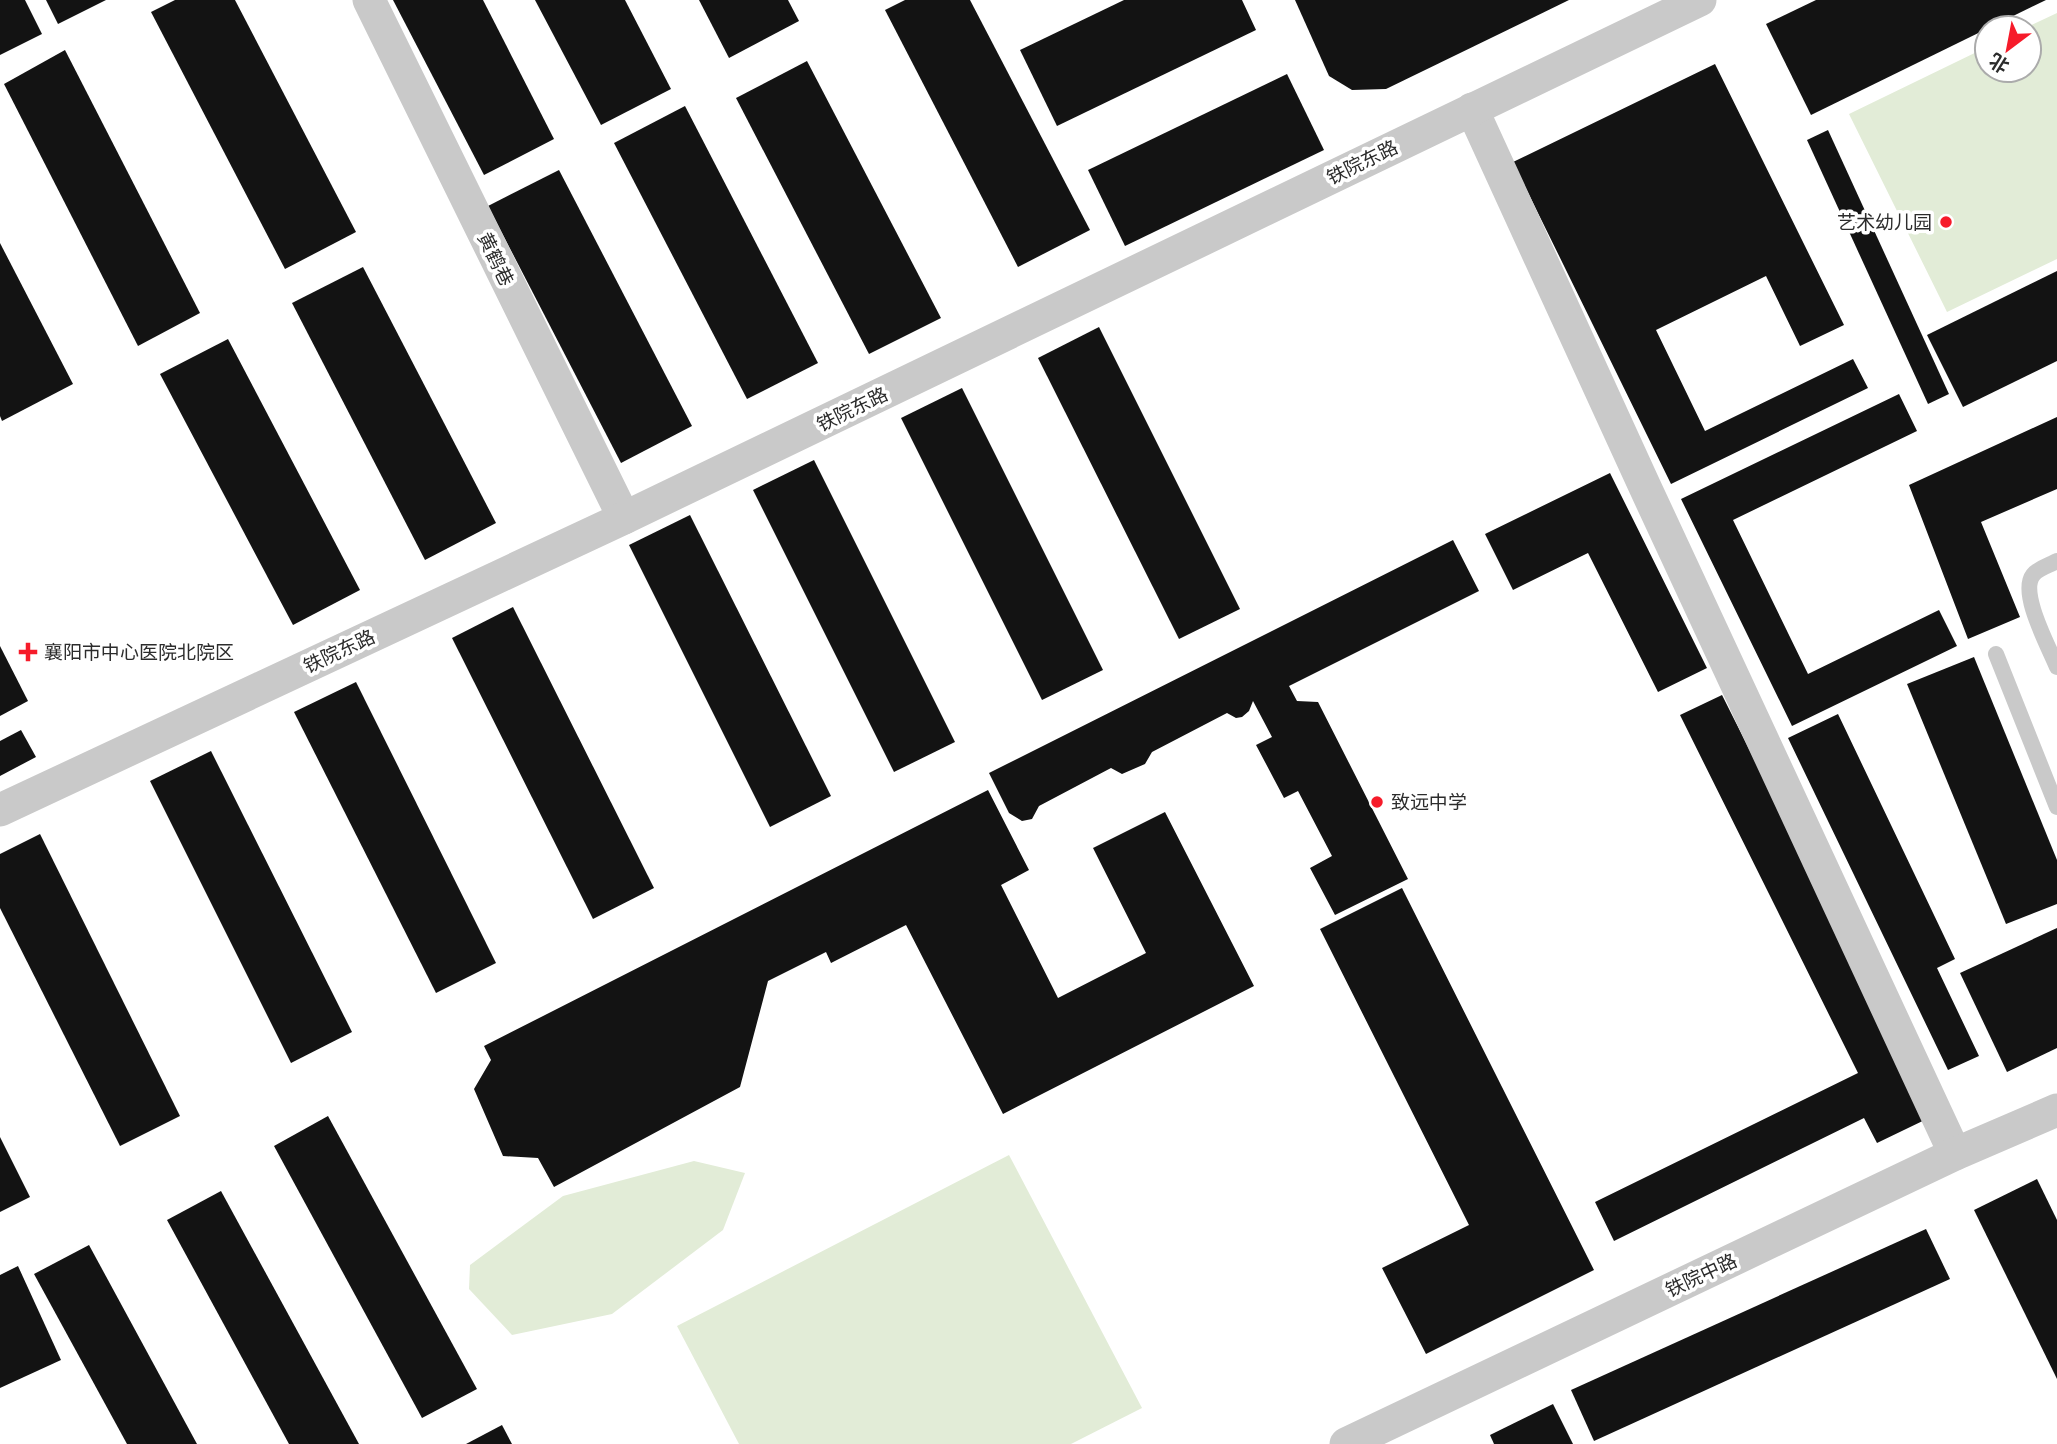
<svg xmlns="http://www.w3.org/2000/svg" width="2057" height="1444" viewBox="0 0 2057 1444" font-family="Karla,'Noto Sans SC',sans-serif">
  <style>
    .green { fill: #e2ecd7 }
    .building { fill: #131313 }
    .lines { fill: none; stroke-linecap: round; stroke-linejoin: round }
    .service { stroke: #c9c9c9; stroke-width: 16 }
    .minor { stroke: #c9c9c9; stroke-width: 33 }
    .poi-dot { fill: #f61b2a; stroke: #fff; stroke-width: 2.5 }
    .labels { text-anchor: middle; stroke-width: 7; stroke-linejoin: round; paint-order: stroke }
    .street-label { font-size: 19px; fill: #2c2c2c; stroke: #fff }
    .poi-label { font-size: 19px; fill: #2c2c2c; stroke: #fff; text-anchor: start }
  </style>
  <rect width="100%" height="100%" fill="#fff"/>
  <g class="green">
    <path d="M 2057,13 L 2057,259 L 1947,312 L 1849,114 L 1987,47 L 1987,70 L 2029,70 L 2029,28 L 2025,28 Z"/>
    <path d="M 1009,1155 L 1142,1408 L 1071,1444 L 739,1444 L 677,1326 Z"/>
    <path d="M 694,1161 L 745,1173 L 723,1230 L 612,1314 L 512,1335 L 469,1289 L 470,1265 L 563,1196 Z"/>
  </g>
  <g class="building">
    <path d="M 0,0 L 25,0 L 42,34 L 0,55 Z"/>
    <path d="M 46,0 L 106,0 L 58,24 Z"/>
    <path d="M 175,0 L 235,0 L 356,232 L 285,269 L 151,12 Z"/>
    <path d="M 393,0 L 483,0 L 554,139 L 484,175 Z"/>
    <path d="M 535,0 L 625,0 L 671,89 L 601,125 Z"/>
    <path d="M 699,0 L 788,0 L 799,21 L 729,58 Z"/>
    <path d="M 905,0 L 970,0 L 1090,230 L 1018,267 L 885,10 Z"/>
    <path d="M 1124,0 L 1242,0 L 1256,30 L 1057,126 L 1020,50 Z"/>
    <path d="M 1295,0 L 1569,0 L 1386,89 L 1352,90 L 1329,76 Z"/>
    <path d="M 1816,0 L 2046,0 L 1811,115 L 1766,24 Z"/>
    <path d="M 65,50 L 200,313 L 138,346 L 4,84 Z"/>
    <path d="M 807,61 L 941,318 L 869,354 L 736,98 Z"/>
    <path d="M 1715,64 L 1844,325 L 1800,346 L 1766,276 L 1656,330 L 1705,431 L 1853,359 L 1868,388 L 1671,484 L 1513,162 Z"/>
    <path d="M 1287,74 L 1324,150 L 1125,246 L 1088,170 Z"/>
    <path d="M 685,106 L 818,363 L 747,399 L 614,143 Z"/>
    <path d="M 1828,130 L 1949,394 L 1928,404 L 1807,140 Z"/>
    <path d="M 559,170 L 692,426 L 621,463 L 488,206 Z"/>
    <path d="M 0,243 L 73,384 L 2,421 L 0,416 Z"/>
    <path d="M 363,267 L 496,523 L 425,560 L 292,303 Z"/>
    <path d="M 2057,271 L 2057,361 L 1963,407 L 1927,335 Z"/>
    <path d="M 1099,327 L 1240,609 L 1179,639 L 1038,358 Z"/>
    <path d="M 228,339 L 360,590 L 293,625 L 160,374 Z"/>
    <path d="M 962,388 L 1103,670 L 1042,700 L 901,418 Z"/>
    <path d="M 1899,394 L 1917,431 L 1733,520 L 1808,674 L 1939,610 L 1957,646 L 1792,726 L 1681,499 Z"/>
    <path d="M 2057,417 L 2057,489 L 1981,522 L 2020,617 L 1968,639 L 1909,485 Z"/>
    <path d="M 814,460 L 955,742 L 894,772 L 753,490 Z"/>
    <path d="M 1610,473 L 1707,668 L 1658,692 L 1588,553 L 1513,590 L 1485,534 Z"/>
    <path d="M 690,515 L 831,796 L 770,827 L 629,545 Z"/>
    <path d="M 1453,540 L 1479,591 L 1289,686 L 1297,701 L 1318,702 L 1408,879 L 1335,915 L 1310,868 L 1332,856 L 1298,791 L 1284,798 L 1256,745 L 1272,737 L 1253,701 L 1249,711 L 1242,717 L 1236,718 L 1227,713 L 1152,752 L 1145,764 L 1122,774 L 1111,768 L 1039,806 L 1032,819 L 1022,821 L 1009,813 L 989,773 Z"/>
    <path d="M 513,607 L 654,888 L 593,919 L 452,638 Z"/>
    <path d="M 0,646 L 28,701 L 0,716 Z"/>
    <path d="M 1974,657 L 2057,860 L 2057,904 L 2006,924 L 1907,684 Z"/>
    <path d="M 356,682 L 496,963 L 436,993 L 294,712 Z"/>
    <path d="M 1722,695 L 1933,1116 L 1877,1143 L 1864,1118 L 1614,1241 L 1595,1202 L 1858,1073 L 1680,715 Z"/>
    <path d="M 1838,714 L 1955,959 L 1937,968 L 1979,1056 L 1948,1070 L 1788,738 Z"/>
    <path d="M 21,730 L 36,757 L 0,776 L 0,741 Z"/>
    <path d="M 211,751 L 352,1032 L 291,1063 L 150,781 Z"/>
    <path d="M 988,790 L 1029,870 L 1001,885 L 1058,998 L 1146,953 L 1093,848 L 1165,812 L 1254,986 L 1003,1114 L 906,925 L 831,963 L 826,952 L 768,981 L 740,1087 L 554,1187 L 538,1158 L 503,1156 L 474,1089 L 491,1060 L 484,1046 Z"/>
    <path d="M 40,834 L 180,1116 L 120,1146 L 0,908 L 0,854 Z"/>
    <path d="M 1402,888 L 1594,1270 L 1426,1354 L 1382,1268 L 1469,1225 L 1320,929 Z"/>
    <path d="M 2057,928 L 2057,1048 L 2007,1072 L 1960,973 Z"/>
    <path d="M 328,1116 L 477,1389 L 422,1418 L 274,1146 Z"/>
    <path d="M 0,1137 L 30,1197 L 0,1212 Z"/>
    <path d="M 2037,1179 L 2057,1220 L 2057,1379 L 1974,1210 Z"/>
    <path d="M 221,1191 L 359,1444 L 289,1444 L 167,1220 Z"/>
    <path d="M 1926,1229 L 1950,1279 L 1594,1441 L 1571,1390 Z"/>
    <path d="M 89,1245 L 197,1444 L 127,1444 L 34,1274 Z"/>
    <path d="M 18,1266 L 61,1360 L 0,1388 L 0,1275 Z"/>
    <path d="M 1553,1404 L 1573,1444 L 1494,1444 L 1490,1435 Z"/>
    <path d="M 502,1425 L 512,1444 L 466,1444 Z"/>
  </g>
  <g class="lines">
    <g class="service">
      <path d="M 2057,561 C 2050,565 2038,568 2033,575 C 2019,593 2049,647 2057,667"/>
      <path d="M 1996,654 L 2057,807"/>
    </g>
    <g class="minor">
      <path d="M 369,0 L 624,518"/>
      <path d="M 1472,109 L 1645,487 L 1955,1154"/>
      <path d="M 0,810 L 624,518 L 1700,0"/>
      <path d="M 1346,1444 L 1955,1154 L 2057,1110"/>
    </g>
  </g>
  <g class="poi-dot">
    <circle cx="1946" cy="222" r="7"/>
    <path d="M24.5 641.5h7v7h7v7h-7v7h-7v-7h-7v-7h7z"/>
    <circle cx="1377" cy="802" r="7"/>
  </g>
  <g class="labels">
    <g class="street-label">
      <text transform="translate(1362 162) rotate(-26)" y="7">铁院东路</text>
      <text transform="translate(496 259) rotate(64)" y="7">黄鹤巷</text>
      <text transform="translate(852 409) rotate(-26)" y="7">铁院东路</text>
      <text transform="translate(339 651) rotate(-25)" y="7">铁院东路</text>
      <text transform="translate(1701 1275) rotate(-25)" y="7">铁院中路</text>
    </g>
    <g class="poi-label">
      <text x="1932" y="229" text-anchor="end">艺术幼儿园</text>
      <text x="44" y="659">襄阳市中心医院北院区</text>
      <text x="1391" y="809">致远中学</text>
    </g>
  </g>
  <g transform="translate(2008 49) rotate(212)"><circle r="33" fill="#ffffff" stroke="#ababab" stroke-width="2"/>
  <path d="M0-5L12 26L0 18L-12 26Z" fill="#f61b2a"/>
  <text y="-10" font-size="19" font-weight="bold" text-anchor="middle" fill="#2c2c2c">北</text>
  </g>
</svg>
